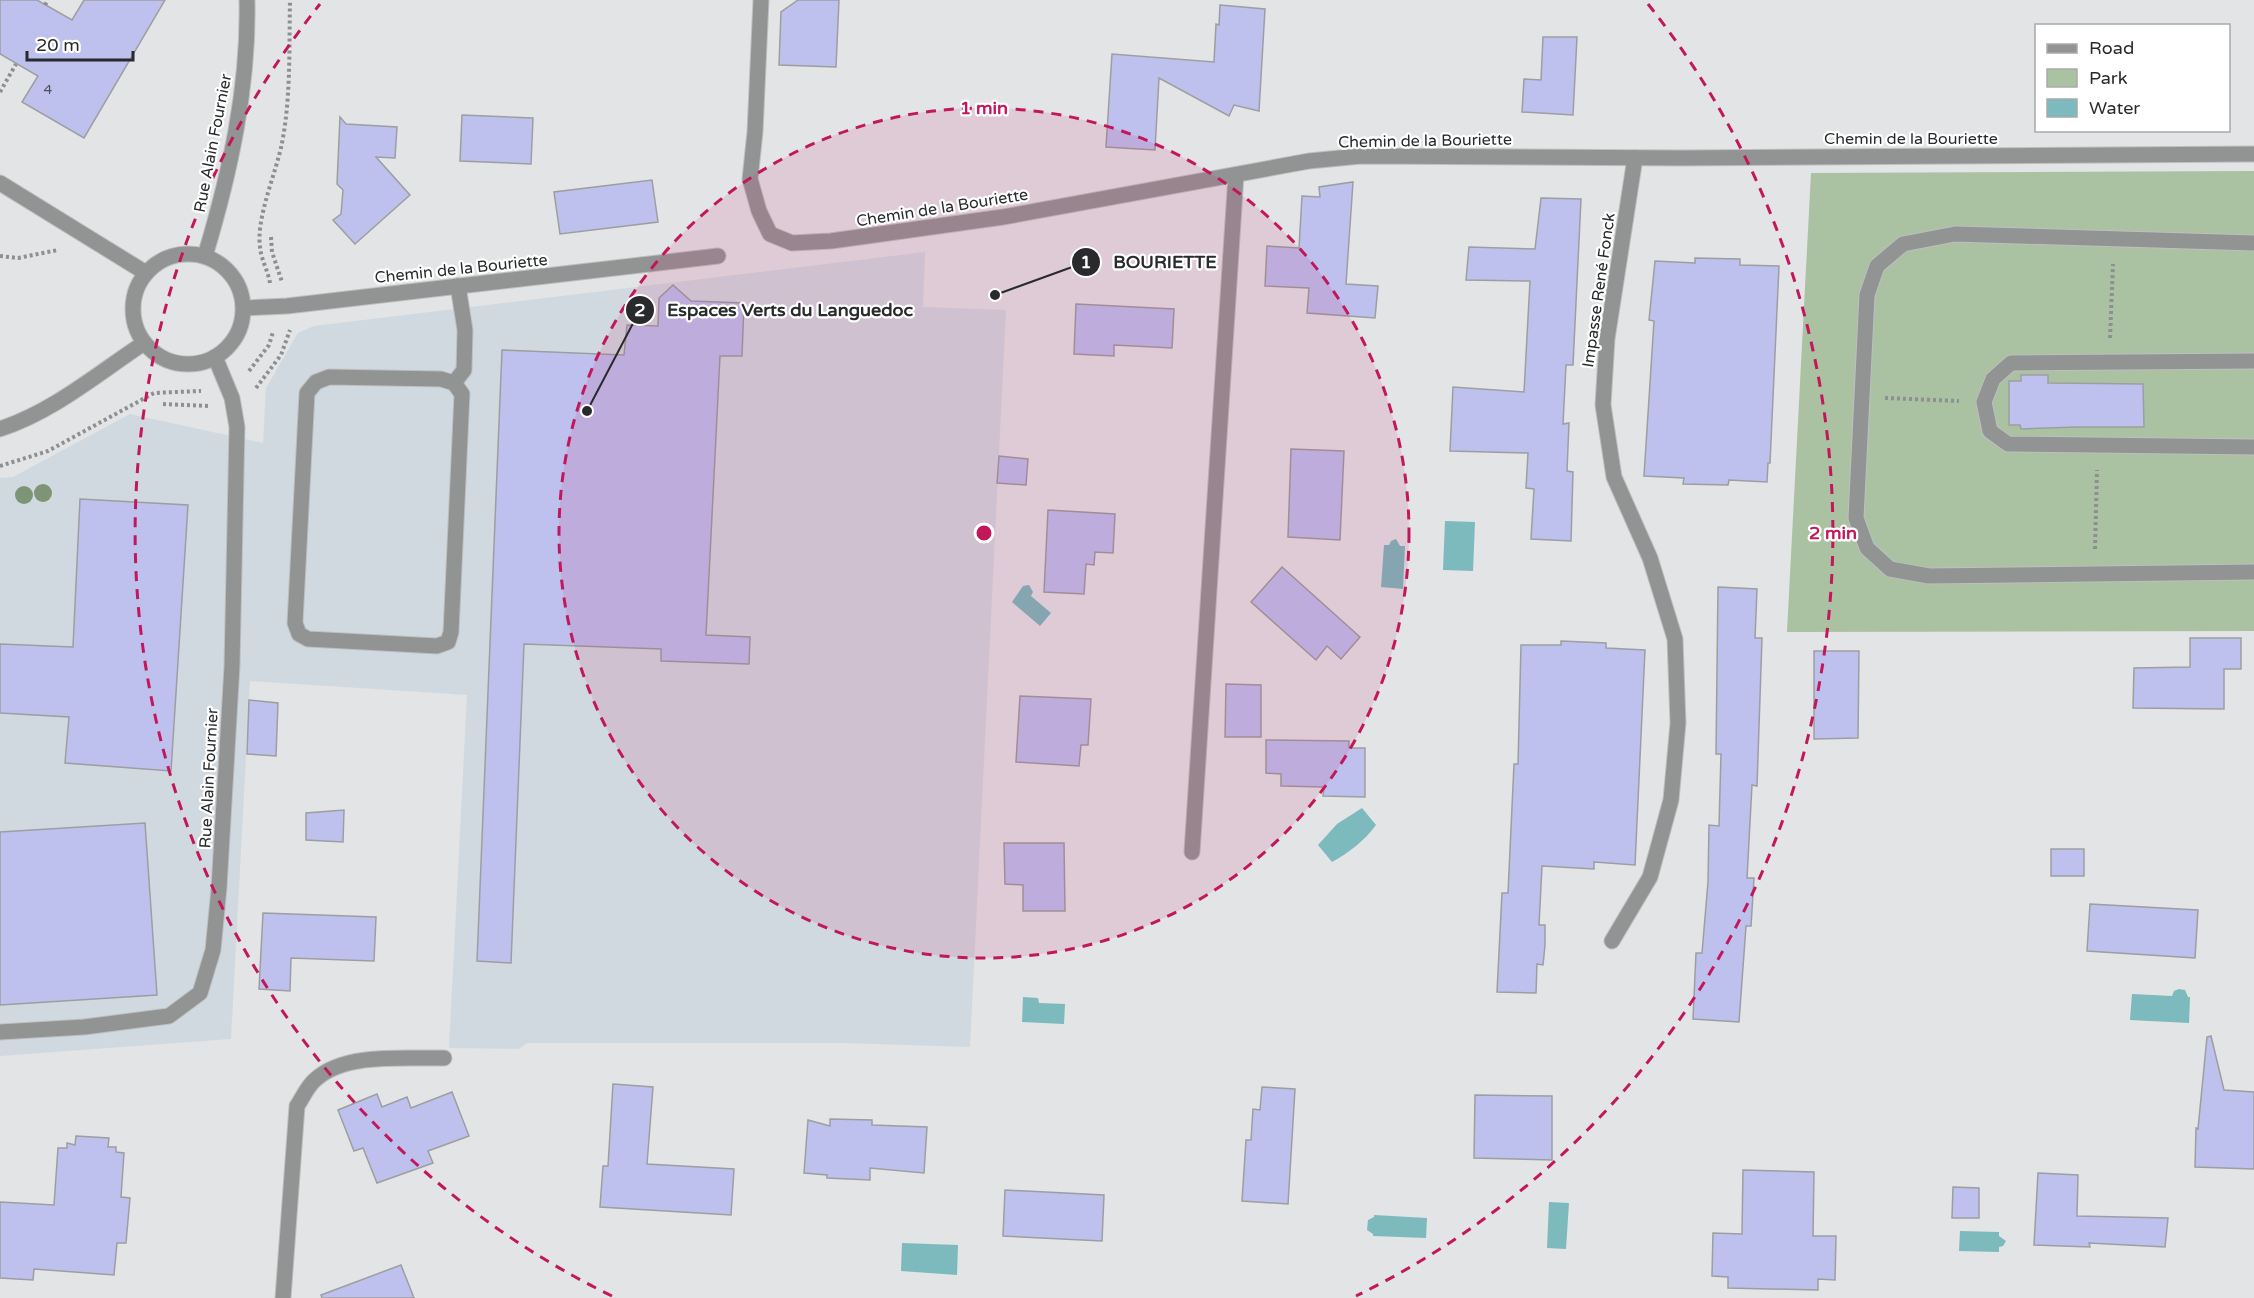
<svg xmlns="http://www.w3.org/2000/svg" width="2254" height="1298" viewBox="0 0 2254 1298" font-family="'Varela Round',sans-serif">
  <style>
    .built { fill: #d1d9e0 }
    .green { fill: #aac1a2 }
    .water { fill: #7dbabe }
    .building { fill: #bec1ee; stroke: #9d9ea0; stroke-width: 1.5 }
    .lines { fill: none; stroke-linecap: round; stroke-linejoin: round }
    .lane-casing { stroke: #bdbfc1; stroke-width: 17 }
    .street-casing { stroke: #bdbfc1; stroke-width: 17 }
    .path { stroke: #8d8f91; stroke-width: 4; stroke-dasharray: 3 3; stroke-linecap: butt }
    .lane { stroke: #929494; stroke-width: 15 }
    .street { stroke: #929494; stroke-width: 15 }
    .tree { fill: #7d9477 }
    .ring { fill: none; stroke: #c2185b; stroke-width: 3; stroke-dasharray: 10 8 }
    .labels { text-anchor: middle; stroke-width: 4.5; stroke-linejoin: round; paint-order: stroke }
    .number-label { font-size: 14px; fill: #4e505c }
    .street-label { font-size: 16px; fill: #292a2b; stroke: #fff }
    .centre { fill: #c2185b; stroke: #fff; stroke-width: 3 }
    .ring-label { font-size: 18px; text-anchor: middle; font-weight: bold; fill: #c2185b; stroke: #fff; stroke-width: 4.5; stroke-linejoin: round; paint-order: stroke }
    .leader { fill: none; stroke: #292a2b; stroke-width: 2 }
    .callout-dot { fill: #292a2b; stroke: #fff; stroke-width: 2 }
    .mark-label { font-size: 18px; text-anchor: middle; font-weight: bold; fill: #fff }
    .callout-label { font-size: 18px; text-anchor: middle; font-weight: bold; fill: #292a2b; stroke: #fff; stroke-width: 4.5; stroke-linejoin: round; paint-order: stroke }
  </style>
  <rect width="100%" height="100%" fill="#e2e4e6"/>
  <path class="built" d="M 925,252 L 923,307 L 1006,310 L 970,1047 L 844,1043 L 527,1043 L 519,1049 L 449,1048 L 467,695 L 250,681 L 231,1039 L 0,1056 L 0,478 L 13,477 L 130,414 L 263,443 L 266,388 L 298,333 L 314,326 Z"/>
  <path class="green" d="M 2254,171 L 2254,631 L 1787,632 L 1811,173 Z"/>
  <g class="water">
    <path d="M 1445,521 L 1475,522 L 1473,571 L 1443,570 Z"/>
    <path d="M 1396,539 L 1400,546 L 1405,546 L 1403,589 L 1381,587 L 1384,545 L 1389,545 L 1391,541 Z"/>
    <path d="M 1029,585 L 1033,592 L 1031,596 L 1051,613 L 1040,626 L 1012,602 L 1023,586 Z"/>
    <path d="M 1362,808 L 1376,825 C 1364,841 1350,852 1332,862 L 1318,845 L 1337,824 Z"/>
    <path d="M 2179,989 L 2185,990 L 2188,997 L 2190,997 L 2189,1023 L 2130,1020 L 2132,994 L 2172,996 L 2174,991 Z"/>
    <path d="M 1023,997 L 1038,998 L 1039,1003 L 1065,1004 L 1064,1024 L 1022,1022 Z"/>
    <path d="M 1549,1202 L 1569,1203 L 1566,1249 L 1547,1248 Z"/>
    <path d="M 1374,1215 L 1427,1218 L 1426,1238 L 1373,1236 L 1373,1234 L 1367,1230 L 1368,1220 L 1374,1217 Z"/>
    <path d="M 1960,1231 L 1999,1232 L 1999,1236 L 2006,1241 L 2003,1246 L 1999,1247 L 1999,1252 L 1959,1251 Z"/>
    <path d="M 902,1243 L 958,1245 L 957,1275 L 901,1271 Z"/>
  </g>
  <g class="building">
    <path d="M 0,0 L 37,0 L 72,20 L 84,0 L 165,0 L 84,138 L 22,102 L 38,76 L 0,54 Z"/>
    <path d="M 798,0 L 839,0 L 836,67 L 779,65 L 781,12 Z"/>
    <path d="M 1220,5 L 1265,9 L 1259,111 L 1234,105 L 1229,116 L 1159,78 L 1155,150 L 1106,147 L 1112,54 L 1214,62 L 1216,24 L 1219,25 Z"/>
    <path d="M 1543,37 L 1577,37 L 1573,115 L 1522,112 L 1524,79 L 1541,80 Z"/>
    <path d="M 462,115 L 533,118 L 531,164 L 460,161 Z"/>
    <path d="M 340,117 L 346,124 L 397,127 L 395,158 L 376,157 L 410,195 L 355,244 L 333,220 L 341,214 L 343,190 L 337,184 Z"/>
    <path d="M 652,180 L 658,222 L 560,234 L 554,192 Z"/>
    <path d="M 1353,182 L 1346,284 L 1378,286 L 1375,318 L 1307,313 L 1309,288 L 1265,286 L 1267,246 L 1299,248 L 1302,196 L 1320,197 L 1319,187 Z"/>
    <path d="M 1541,198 L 1581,199 L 1573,365 L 1566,365 L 1563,424 L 1569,423 L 1567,471 L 1573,472 L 1571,541 L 1531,539 L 1534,489 L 1526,488 L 1528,453 L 1450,451 L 1453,387 L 1524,392 L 1530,281 L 1466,280 L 1469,247 L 1535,249 Z"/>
    <path d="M 1695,258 L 1740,259 L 1740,265 L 1779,266 L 1770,463 L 1768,463 L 1767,482 L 1729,480 L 1728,485 L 1683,484 L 1684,478 L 1644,476 L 1654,321 L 1649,320 L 1655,261 L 1695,263 Z"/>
    <path d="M 673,285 L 691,301 L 744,303 L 742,356 L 720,356 L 706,635 L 750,637 L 749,664 L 661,661 L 661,649 L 524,644 L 511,963 L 477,961 L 502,350 L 624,355 L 627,325 L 658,326 L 659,298 Z"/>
    <path d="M 1076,304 L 1174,309 L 1172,348 L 1114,345 L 1114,356 L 1074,354 Z"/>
    <path d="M 2021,375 L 2048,375 L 2048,383 L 2143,384 L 2144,427 L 2076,427 L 2021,429 L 2020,425 L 2009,425 L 2009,381 L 2021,381 Z"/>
    <path d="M 1291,449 L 1344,451 L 1340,540 L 1288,537 Z"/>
    <path d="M 999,456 L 1028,459 L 1026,485 L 997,483 Z"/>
    <path d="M 80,499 L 188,505 L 171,771 L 65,763 L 69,717 L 0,713 L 0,644 L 73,647 Z"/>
    <path d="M 1048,510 L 1115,514 L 1113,553 L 1095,552 L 1094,565 L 1086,564 L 1084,594 L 1044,592 Z"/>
    <path d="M 1282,567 L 1360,637 L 1341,659 L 1327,646 L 1316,660 L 1251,602 Z"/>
    <path d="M 1718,587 L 1757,589 L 1755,638 L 1762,638 L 1757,786 L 1752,785 L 1747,878 L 1754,878 L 1751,926 L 1746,926 L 1739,1022 L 1693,1019 L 1696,953 L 1702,953 L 1708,882 L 1709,825 L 1719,826 L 1721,754 L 1716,754 Z"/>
    <path d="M 2190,638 L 2241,638 L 2241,669 L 2224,669 L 2224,709 L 2133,708 L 2134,668 L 2190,667 Z"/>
    <path d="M 1561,641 L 1606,643 L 1606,648 L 1645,650 L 1635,865 L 1594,862 L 1594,869 L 1542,866 L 1539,925 L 1545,925 L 1545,945 L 1543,965 L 1537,964 L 1536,993 L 1497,992 L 1502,893 L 1508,893 L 1514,764 L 1518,764 L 1521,645 L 1561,645 Z"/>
    <path d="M 1814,651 L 1859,651 L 1858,738 L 1814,739 Z"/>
    <path d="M 1226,684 L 1261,685 L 1261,737 L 1225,737 Z"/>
    <path d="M 1020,696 L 1091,699 L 1088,745 L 1081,745 L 1079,766 L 1016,762 Z"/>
    <path d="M 249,700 L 278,703 L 276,756 L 247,754 Z"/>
    <path d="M 1266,740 L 1349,741 L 1349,748 L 1365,748 L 1365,797 L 1323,796 L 1324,787 L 1281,786 L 1281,774 L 1266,773 Z"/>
    <path d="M 344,810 L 343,842 L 306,840 L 306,813 Z"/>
    <path d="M 145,823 L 157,995 L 0,1005 L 0,832 Z"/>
    <path d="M 1004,843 L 1064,843 L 1065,911 L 1023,911 L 1023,885 L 1005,884 Z"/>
    <rect x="2051" y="849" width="33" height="27"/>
    <path d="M 2090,904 L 2198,910 L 2195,958 L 2087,951 Z"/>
    <path d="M 263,913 L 376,917 L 374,961 L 291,958 L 290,991 L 259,989 Z"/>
    <path d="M 2211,1036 L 2224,1090 L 2254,1092 L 2254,1169 L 2195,1167 L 2196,1128 L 2198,1129 L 2207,1037 Z"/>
    <path d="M 613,1084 L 653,1087 L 647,1164 L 734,1169 L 731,1215 L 600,1207 L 603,1166 L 608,1166 Z"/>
    <path d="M 1262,1087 L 1295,1089 L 1288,1204 L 1242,1201 L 1246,1140 L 1251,1140 L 1253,1109 L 1260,1110 Z"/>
    <path d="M 452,1092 L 469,1136 L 428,1151 L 433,1163 L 377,1183 L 363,1148 L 354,1151 L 338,1110 L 377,1094 L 382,1107 L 407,1097 L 411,1108 Z"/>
    <path d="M 1475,1095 L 1552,1096 L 1552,1160 L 1474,1158 Z"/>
    <path d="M 830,1119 L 872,1120 L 872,1125 L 927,1127 L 924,1173 L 870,1168 L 870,1180 L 827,1178 L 827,1175 L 804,1173 L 808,1120 L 830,1126 Z"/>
    <path d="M 76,1136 L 109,1138 L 108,1147 L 116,1147 L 116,1152 L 124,1153 L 121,1197 L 130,1198 L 126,1243 L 117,1243 L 114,1275 L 34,1269 L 33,1280 L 0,1278 L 0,1202 L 54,1205 L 58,1148 L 67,1148 L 67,1143 L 75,1145 Z"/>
    <path d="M 1743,1170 L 1814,1172 L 1813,1236 L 1836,1236 L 1835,1280 L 1818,1279 L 1818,1290 L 1728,1288 L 1728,1277 L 1712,1276 L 1713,1233 L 1742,1234 Z"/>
    <path d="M 2038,1173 L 2078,1175 L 2077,1216 L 2168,1218 L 2165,1247 L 2089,1243 L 2090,1247 L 2034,1245 Z"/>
    <path d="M 1953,1187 L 1979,1188 L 1979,1218 L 1952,1218 Z"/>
    <path d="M 1005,1190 L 1104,1195 L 1102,1241 L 1003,1236 Z"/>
    <path d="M 401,1265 L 414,1298 L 322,1298 L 321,1295 Z"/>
  </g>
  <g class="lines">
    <g class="lane-casing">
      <g id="lane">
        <path d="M 0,183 L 146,273"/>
        <path d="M 2254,243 L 1955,234 L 1903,244 L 1877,266 L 1867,295 L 1856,518 L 1867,548 L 1890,569 L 1929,576 L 2254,572"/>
        <path d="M 2254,361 L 2011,363 L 1993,379 L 1984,402 L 1990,431 L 2008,444 L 2254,447"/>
        <path d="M 329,377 L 441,379 L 454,383 L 462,394 L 451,632 L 448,642 L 437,646 L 308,639 L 299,634 L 295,623 L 307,393 L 316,382 Z"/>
        <path d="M 454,383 L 464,370 L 465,330 L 458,286"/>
        <path d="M 1192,852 L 1236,175"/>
        <path d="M 0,1032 L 84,1027 L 169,1016 L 200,993 L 213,950 L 219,888 L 232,666 L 237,427 L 232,398 L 215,357"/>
        <path d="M 283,1298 L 297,1106 C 303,1097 308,1085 316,1079 C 346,1052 406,1059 444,1058"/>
      </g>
    </g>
    <g class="street-casing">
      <g id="street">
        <path d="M 761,0 L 755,132 L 750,179 L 759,211 L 770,234 L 792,243 L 831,241 L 1003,217 L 1309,161 L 1361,156 L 1682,158 L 2254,154"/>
        <circle cx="188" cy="309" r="55"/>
        <path d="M 205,256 C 230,173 249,87 247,0"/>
        <path d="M 244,308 L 287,306 L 718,256"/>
        <path d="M 0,429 C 54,411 97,374 144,343"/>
        <path d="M 1612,941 L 1650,877 L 1671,800 L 1678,723 L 1675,639 L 1650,558 L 1614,477 L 1603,405 L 1607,339 L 1635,158"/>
      </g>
    </g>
    <g class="path">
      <path d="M 45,5 L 48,0"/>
      <path d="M 0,92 L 16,64"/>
      <path d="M 271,237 L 272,252 L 282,282"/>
      <path d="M 0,256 L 18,258 L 58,250"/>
      <path d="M 270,283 C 268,271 261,259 260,247 C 256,218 276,173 282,143 C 291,97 289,47 290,0"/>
      <path d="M 2110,338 L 2113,264"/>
      <path d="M 249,371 L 269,345 L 273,332"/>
      <path d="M 256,388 L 281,355 L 290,330"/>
      <path d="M 1885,398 L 1959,401"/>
      <path d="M 163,404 L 208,406"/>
      <path d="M 0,466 L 48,451 L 154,393 L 201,391"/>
      <path d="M 2095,549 L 2097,470"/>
    </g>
    <use href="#lane" class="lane"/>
    <use href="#street" class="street"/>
  </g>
  <g class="tree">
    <circle cx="43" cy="493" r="9"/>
    <circle cx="24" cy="495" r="9"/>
  </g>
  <circle cx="984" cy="533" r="425" fill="#c2185b" fill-opacity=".12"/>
  <g class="ring">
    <circle cx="984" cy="533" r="425"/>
    <path d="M612 1296A849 849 0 0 1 320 4M1648 4A849 849 0 0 1 1356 1296"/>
  </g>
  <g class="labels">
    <g class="number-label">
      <text x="48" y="94">4</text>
    </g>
    <g class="street-label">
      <text x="1911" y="144">Chemin de la Bouriette</text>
      <text transform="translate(1425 140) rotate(-1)" y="6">Chemin de la Bouriette</text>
      <text transform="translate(212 143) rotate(-79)" y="6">Rue Alain Fournier</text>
      <text transform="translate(942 207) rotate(-9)" y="6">Chemin de la Bouriette</text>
      <text transform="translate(461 268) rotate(-6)" y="6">Chemin de la Bouriette</text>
      <text transform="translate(1598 290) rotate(-82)" y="6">Impasse René Fonck</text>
      <text transform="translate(208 778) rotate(-87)" y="6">Rue Alain Fournier</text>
    </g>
  </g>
  <circle cx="984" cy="533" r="9" class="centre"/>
  <g class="ring-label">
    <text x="984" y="114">1 min</text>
    <text x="1833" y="539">2 min</text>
  </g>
  <path class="leader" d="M995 295L1086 262M587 411L640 310"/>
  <g class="callout-dot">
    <circle cx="995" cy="295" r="6"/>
    <circle cx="587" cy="411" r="6"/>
    <circle cx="1086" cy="262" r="15"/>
    <circle cx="640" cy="310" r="15"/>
  </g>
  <g class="mark-label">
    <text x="1086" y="268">1</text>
    <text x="640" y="316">2</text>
  </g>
  <g class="callout-label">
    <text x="1165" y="268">BOURIETTE</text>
    <text x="790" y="316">Espaces Verts du Languedoc</text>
  </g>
  <rect x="2035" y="24" width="195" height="108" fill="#ffffff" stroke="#a9aaaa" stroke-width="1.5"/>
  <rect x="2047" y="44" width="30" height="9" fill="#929494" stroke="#a9aaaa" stroke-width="1.5"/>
  <text x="2089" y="54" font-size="18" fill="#292a2b">Road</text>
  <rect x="2047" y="69" width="30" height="18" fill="#aac1a2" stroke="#a9aaaa" stroke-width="1.5"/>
  <text x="2089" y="84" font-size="18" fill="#292a2b">Park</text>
  <rect x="2047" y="99" width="30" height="18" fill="#7dbabe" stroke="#a9aaaa" stroke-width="1.5"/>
  <text x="2089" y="114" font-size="18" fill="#292a2b">Water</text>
  <path d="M27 51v9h106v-9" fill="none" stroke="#292a2b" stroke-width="3"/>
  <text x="36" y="51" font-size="18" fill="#292a2b" stroke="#ffffff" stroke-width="4.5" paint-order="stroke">20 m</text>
</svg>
